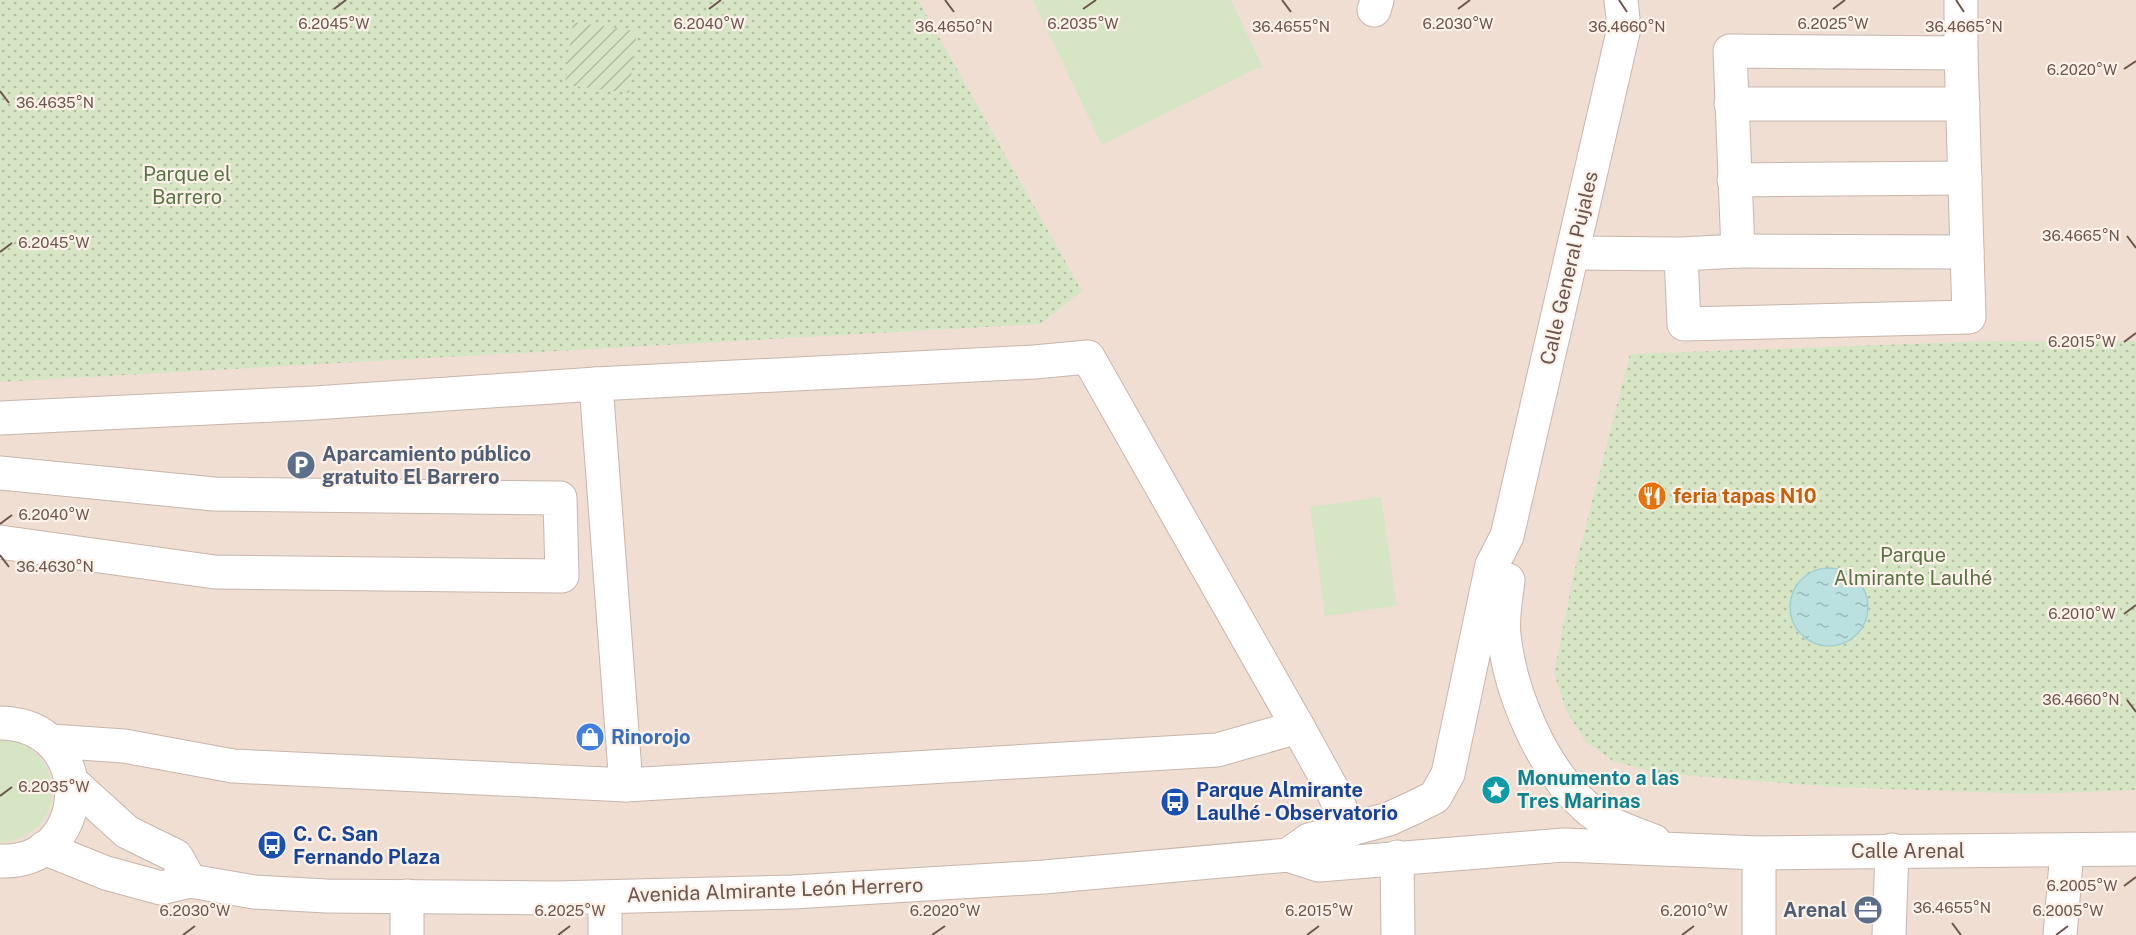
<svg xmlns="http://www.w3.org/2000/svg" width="2136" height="935" viewBox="0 0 2136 935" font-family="'Public Sans',sans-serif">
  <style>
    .residential { fill: #f0ded3 }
    .grass { fill: #d6e5c4 }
    .park { fill: url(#park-dots) }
    .garden { fill: url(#garden-furrows) }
    .water { fill: url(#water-ripples); stroke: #a2d0d0; stroke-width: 1.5 }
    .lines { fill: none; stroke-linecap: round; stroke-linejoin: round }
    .minor-casing { stroke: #c8b5ac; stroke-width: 35 }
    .minor { stroke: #fff; stroke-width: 33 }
    .ticks { fill: none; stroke: #6e544d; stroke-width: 2 }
    .labels { text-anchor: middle; stroke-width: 4.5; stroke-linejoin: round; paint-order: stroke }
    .park-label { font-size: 20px; fill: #5a7346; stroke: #fcf2e9 }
    .street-label { font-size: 20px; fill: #6e544d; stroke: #fcf2e9 }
    .service-label { font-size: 20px; font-weight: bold; fill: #4e5e75; stroke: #fcf2e9; text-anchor: start }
    .food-label { font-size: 20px; font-weight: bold; fill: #c56008; stroke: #fcf2e9; text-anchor: start }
    .shop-label { font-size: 20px; font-weight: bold; fill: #366cbe; stroke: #fcf2e9; text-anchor: start }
    .culture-label { font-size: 20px; font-weight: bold; fill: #0d838f; stroke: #fcf2e9; text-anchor: start }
    .transit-label { font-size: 20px; font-weight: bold; fill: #164399; stroke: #fcf2e9; text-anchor: start }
    .ticks-label { font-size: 15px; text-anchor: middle; fill: #6e544d; stroke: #fcf2e9; stroke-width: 4.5; stroke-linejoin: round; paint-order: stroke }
  </style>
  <defs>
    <pattern id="park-dots" width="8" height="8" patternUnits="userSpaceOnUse" patternTransform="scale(1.5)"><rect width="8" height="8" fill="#d6e5c4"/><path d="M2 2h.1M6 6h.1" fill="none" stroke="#b2bca1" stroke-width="1.8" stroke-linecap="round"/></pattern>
    <pattern id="garden-furrows" width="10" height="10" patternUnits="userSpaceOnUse" patternTransform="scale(1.5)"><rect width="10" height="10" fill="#d6e5c4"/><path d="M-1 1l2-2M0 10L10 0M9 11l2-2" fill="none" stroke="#b2bca1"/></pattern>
    <pattern id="water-ripples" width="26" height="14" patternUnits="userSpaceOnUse" patternTransform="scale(1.5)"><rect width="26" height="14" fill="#bbe0e0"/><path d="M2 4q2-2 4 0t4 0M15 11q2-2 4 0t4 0" fill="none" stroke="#9cb8b8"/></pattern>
  </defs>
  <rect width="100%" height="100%" fill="#f9eee4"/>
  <rect class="residential" x="0" y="0" width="2136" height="935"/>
  <g class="grass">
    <path d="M 1033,0 L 1231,0 L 1263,68 L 1258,68 L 1102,145 Z"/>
    <path d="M 1381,497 L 1397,606 L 1325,616 L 1310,507 Z"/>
    <path d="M 0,740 C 49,737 72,805 31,832 C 22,838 11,843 0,842 Z"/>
  </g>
  <g class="park">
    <path d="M 0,0 L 918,0 L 1082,291 L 1041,324 L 0,382 Z"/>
    <path d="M 1991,341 L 2136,341 L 2136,790 L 2032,794 L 1833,787 L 1658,773 L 1613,761 L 1585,741 L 1567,712 L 1554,673 L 1574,572 L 1630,354 Z"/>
  </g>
  <path class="garden" d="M 573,22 L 637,31 L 629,93 L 565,85 Z"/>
  <circle class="water" cx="1829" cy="607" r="39"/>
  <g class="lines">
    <g class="minor-casing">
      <g id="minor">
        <path d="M 1961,0 L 1961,53"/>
        <path d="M 1374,10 L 1377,0"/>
        <path d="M 1731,104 L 1963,104"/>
        <path d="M 1734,180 L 1965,178"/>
        <path d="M 1738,251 L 1967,252"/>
        <path d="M 1573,253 L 1681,254 L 1684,324 L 1969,317 L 1961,53 L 1730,51 L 1738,251 L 1681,254"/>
        <path d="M 596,384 L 626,785"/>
        <path d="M 0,418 L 314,403 L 596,384 L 1034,362 L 1088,357 L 1298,727 L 1331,787 L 1350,830"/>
        <path d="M 0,473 L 214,494 L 560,498 L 562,576 L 215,572 L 0,542"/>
        <path d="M 1508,580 C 1506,598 1502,616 1504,635 C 1510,692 1541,767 1585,806 C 1604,824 1630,832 1654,841"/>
        <path d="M 0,723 C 98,724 93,865 0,861"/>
        <path d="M 51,741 L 124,746 L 233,766 L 626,785 L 1217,750 L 1298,727"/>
        <path d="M 72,782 L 127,832 L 176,856 L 190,881"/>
        <path d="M 44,848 L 106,873 L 161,888 L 190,881 L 254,892 L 326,896 L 554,898 L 793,892 L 1044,877 L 1288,855 L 1319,865 L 1564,845 L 1759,853 L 2136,849"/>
        <path d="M 1288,855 L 1309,840 L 1389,819 L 1415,807 L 1435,797 L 1448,774 L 1492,565 L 1507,536 L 1624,28 L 1621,0"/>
        <path d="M 1397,857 L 1398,935"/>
        <path d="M 605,898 L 605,935"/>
        <path d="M 407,935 L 407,896"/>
        <path d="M 1759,935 L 1759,853"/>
        <path d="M 1889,935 L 1892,850"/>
        <path d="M 2060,935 L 2067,851"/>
      </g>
    </g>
    <use href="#minor" class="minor"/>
  </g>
  <path class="ticks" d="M 945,0 L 954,12M 1282,0 L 1291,12M 1619,0 L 1627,12M 1956,0 L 1964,12M 334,9 L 346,0M 709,9 L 721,0M 1083,9 L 1096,0M 1458,9 L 1470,0M 1833,9 L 1845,0M 2124,69 L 2136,61M 0,91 L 9,103M 2127,236 L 2136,248M 0,252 L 12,243M 2124,342 L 2136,333M 0,524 L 12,515M 0,555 L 9,567M 2124,614 L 2136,605M 2127,700 L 2136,712M 0,796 L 12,787M 2124,886 L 2136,877M 1952,923 L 1961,935M 183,935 L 195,926M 558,935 L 570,926M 932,935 L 945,926M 1307,935 L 1319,926M 1682,935 L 1694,926M 2056,935 L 2068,926"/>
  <defs>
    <g id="parking-disc" transform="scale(1.5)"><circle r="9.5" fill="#5c6f8a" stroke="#fcf2e9"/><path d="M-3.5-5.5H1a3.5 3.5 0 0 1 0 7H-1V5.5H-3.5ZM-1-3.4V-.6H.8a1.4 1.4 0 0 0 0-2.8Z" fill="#fff"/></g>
    <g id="restaurant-disc" transform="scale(1.5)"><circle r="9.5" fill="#e8710a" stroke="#fcf2e9"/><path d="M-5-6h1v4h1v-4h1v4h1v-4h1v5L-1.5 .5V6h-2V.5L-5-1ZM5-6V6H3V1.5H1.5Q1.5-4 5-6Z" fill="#fff"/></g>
    <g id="shop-disc" transform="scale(1.5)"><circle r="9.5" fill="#3f7fe0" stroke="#fcf2e9"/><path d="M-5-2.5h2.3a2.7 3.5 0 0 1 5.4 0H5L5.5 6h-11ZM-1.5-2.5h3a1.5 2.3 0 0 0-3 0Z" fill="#fff"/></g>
    <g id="sight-disc" transform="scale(1.5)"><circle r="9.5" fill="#0f9aa8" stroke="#fcf2e9"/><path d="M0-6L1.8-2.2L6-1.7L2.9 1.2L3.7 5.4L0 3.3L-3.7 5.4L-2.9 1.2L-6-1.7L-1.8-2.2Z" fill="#fff"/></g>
    <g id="bus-disc" transform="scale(1.5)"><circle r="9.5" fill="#1a4fb4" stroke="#fcf2e9"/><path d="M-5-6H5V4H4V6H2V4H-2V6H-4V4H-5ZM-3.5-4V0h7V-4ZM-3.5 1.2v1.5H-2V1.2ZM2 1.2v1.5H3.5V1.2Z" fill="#fff"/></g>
    <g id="office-disc" transform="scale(1.5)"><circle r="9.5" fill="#5c6f8a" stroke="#fcf2e9"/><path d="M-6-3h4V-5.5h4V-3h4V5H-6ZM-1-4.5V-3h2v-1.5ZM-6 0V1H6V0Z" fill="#fff"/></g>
  </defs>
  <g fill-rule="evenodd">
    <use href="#parking-disc" x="301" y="465"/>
    <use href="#restaurant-disc" x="1652" y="496"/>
    <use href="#shop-disc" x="590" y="737"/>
    <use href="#sight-disc" x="1496" y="790"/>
    <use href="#bus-disc" x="1175" y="802"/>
    <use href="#bus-disc" x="272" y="845"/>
    <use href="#office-disc" x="1868" y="910"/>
  </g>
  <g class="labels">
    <g class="park-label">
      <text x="187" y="181">Parque el<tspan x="187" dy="23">Barrero</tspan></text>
      <text x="1913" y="562">Parque<tspan x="1913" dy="23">Almirante Laulhé</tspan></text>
    </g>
    <g class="street-label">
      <text transform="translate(1569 268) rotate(-77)" y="7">Calle General Pujales</text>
      <text x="1908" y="858">Calle Arenal</text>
      <text transform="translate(775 890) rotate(-2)" y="7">Avenida Almirante León Herrero</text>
    </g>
    <g class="service-label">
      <text x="322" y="461">Aparcamiento público<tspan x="322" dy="23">gratuito El Barrero</tspan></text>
      <text x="1847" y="917" text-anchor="end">Arenal</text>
    </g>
    <g class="food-label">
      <text x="1673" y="503">feria tapas N10</text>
    </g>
    <g class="shop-label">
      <text x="611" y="744">Rinorojo</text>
    </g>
    <g class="culture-label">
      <text x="1517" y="785">Monumento a las<tspan x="1517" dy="23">Tres Marinas</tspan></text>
    </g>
    <g class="transit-label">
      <text x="1196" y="797">Parque Almirante<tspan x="1196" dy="23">Laulhé - Observatorio</tspan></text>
      <text x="293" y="841">C. C. San<tspan x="293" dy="23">Fernando Plaza</tspan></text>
    </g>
  </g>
  <g class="ticks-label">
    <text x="334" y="29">6.2045°W</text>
    <text x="709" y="29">6.2040°W</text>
    <text x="1083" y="29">6.2035°W</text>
    <text x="1458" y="29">6.2030°W</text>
    <text x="1833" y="29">6.2025°W</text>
    <text x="954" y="32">36.4650°N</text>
    <text x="1291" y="32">36.4655°N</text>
    <text x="1964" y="32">36.4665°N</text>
    <text x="1627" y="32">36.4660°N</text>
    <text x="2082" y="75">6.2020°W</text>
    <text x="55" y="108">36.4635°N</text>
    <text x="2081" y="241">36.4665°N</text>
    <text x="54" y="248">6.2045°W</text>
    <text x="2082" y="347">6.2015°W</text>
    <text x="54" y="520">6.2040°W</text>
    <text x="55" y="572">36.4630°N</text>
    <text x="2082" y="619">6.2010°W</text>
    <text x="2081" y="705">36.4660°N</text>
    <text x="54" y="792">6.2035°W</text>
    <text x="2082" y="891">6.2005°W</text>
    <text x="1952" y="913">36.4655°N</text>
    <text x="195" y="916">6.2030°W</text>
    <text x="570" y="916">6.2025°W</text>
    <text x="945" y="916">6.2020°W</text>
    <text x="1319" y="916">6.2015°W</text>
    <text x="1694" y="916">6.2010°W</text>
    <text x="2068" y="916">6.2005°W</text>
  </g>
</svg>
